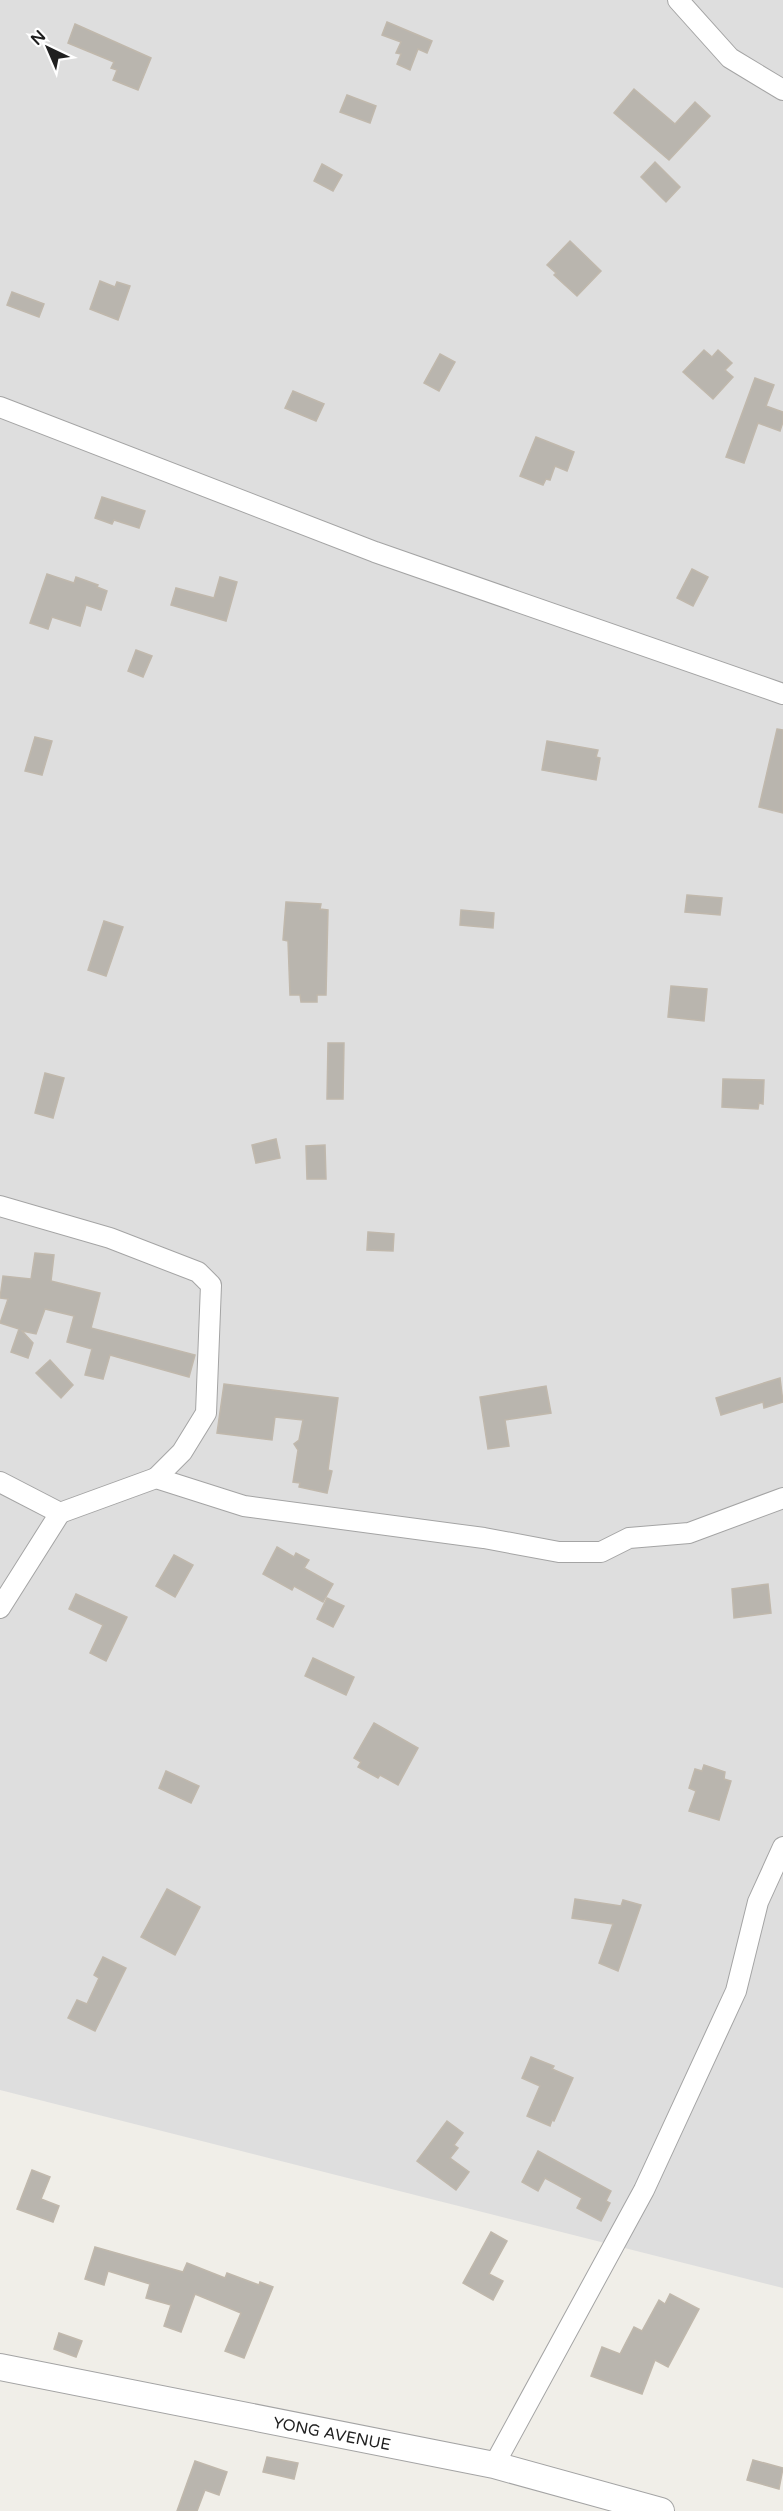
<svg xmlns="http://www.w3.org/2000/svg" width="783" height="2511" viewBox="0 0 783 2511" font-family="'Varela Round',sans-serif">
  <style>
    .residential { fill: #dedede }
    .building { fill: #b9b5ae; stroke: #c0b8ac; stroke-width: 1.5 }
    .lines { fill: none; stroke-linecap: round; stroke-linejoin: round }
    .minor-casing { stroke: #a4a4a4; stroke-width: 22 }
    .tertiary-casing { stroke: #a4a4a4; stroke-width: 28 }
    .minor { stroke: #fff; stroke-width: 20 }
    .tertiary { stroke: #fff; stroke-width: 26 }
    .labels { text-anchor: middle; stroke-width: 5; stroke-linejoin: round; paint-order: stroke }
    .street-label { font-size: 16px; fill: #202020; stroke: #fff }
  </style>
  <rect width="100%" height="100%" fill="#f0eee8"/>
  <path class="residential" d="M 0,0 L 783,0 L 783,2288 L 0,2090 Z"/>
  <g class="building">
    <path d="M 387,22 L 432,41 L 427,53 L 418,49 L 410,70 L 397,64 L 401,54 L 396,53 L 401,42 L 382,35 Z"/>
    <path d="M 75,24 L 151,58 L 138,90 L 113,80 L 117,70 L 111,68 L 114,62 L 68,43 Z"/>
    <path d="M 634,89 L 675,124 L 695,102 L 710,116 L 669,160 L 614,113 Z"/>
    <path d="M 347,95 L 376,106 L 370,123 L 340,112 Z"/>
    <path d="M 655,162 L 680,187 L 666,202 L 641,177 Z"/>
    <path d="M 322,164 L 342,175 L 333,191 L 314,181 Z"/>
    <path d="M 570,241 L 601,271 L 577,296 L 554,275 L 556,273 L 547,265 Z"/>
    <path d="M 100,281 L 115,287 L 117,282 L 130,286 L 118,320 L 90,309 Z"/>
    <path d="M 12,292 L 44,304 L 39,317 L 7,305 Z"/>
    <path d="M 704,350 L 712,357 L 718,350 L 732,363 L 725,370 L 733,377 L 713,399 L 683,372 Z"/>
    <path d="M 440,354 L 455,362 L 439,391 L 424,383 Z"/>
    <path d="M 755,378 L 774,385 L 766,406 L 783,412 L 783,422 L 780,431 L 758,423 L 744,463 L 726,457 Z"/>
    <path d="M 293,391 L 324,404 L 316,421 L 285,408 Z"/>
    <path d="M 536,437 L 574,452 L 567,471 L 555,466 L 550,480 L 546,479 L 543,485 L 520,476 Z"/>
    <path d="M 102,497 L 145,511 L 139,528 L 114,520 L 112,524 L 95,518 Z"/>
    <path d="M 692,569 L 708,577 L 693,606 L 677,598 Z"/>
    <path d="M 47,574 L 74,583 L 76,577 L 98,585 L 97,587 L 107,591 L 101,610 L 86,605 L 80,626 L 52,617 L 48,629 L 30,623 Z"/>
    <path d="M 220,577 L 237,582 L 226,621 L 171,605 L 176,588 L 214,598 Z"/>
    <path d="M 136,650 L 152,656 L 143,677 L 128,671 Z"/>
    <path d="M 777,729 L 783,730 L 783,813 L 759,807 Z"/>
    <path d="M 35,737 L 52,741 L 42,775 L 25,771 Z"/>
    <path d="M 547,741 L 598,750 L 596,757 L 600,758 L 596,780 L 542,770 Z"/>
    <path d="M 687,895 L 722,898 L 720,915 L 685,912 Z"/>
    <path d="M 286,902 L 321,904 L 320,909 L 328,910 L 326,995 L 317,995 L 317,1002 L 301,1002 L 300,995 L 290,995 L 288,941 L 283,940 Z"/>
    <path d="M 461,910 L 494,913 L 493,928 L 460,925 Z"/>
    <path d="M 104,921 L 123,927 L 106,976 L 88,970 Z"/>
    <path d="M 671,986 L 707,989 L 704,1021 L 668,1017 Z"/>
    <path d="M 328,1043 L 344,1043 L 343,1099 L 327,1099 Z"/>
    <path d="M 45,1073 L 64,1078 L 53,1118 L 35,1113 Z"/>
    <path d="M 723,1079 L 764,1080 L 763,1104 L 759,1103 L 758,1109 L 722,1107 Z"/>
    <path d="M 276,1139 L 280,1158 L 256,1163 L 252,1145 Z"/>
    <path d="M 325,1145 L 326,1179 L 307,1179 L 306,1146 Z"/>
    <path d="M 368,1232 L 394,1234 L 393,1251 L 367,1250 Z"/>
    <path d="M 35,1253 L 54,1255 L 51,1281 L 100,1293 L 91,1328 L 195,1355 L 189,1377 L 110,1355 L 103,1379 L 85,1375 L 92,1349 L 67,1342 L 74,1316 L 45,1309 L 36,1334 L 22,1331 L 33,1343 L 28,1358 L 11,1352 L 19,1329 L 0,1323 L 8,1299 L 0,1298 L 3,1276 L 31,1279 Z"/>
    <path d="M 50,1360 L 73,1385 L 61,1398 L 36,1373 Z"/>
    <path d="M 780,1378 L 783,1402 L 764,1408 L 763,1402 L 721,1415 L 716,1398 Z"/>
    <path d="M 224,1384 L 338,1398 L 328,1470 L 332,1471 L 327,1493 L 299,1487 L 300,1483 L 293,1482 L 298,1450 L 294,1444 L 299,1440 L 303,1420 L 275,1417 L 272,1440 L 217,1433 Z"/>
    <path d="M 546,1386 L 551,1413 L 505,1420 L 509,1446 L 488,1449 L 480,1397 Z"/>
    <path d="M 277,1547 L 294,1557 L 296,1553 L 309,1560 L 304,1568 L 333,1584 L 323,1602 L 294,1586 L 292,1590 L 263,1574 Z"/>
    <path d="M 174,1555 L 193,1565 L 175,1597 L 156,1586 Z"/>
    <path d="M 768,1584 L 771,1613 L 734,1618 L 732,1589 Z"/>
    <path d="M 76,1594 L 127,1617 L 106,1661 L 90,1653 L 103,1625 L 69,1609 Z"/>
    <path d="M 327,1598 L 344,1606 L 333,1627 L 317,1619 Z"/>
    <path d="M 313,1658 L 354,1677 L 346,1695 L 305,1676 Z"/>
    <path d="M 374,1723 L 418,1748 L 398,1785 L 380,1775 L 378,1778 L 358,1767 L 361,1762 L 354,1758 Z"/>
    <path d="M 704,1765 L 725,1772 L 724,1779 L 731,1781 L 719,1820 L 689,1811 L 696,1791 L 689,1788 L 695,1769 L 702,1771 Z"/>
    <path d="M 166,1771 L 199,1786 L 191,1803 L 159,1788 Z"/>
    <path d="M 167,1889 L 200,1907 L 175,1955 L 141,1937 Z"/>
    <path d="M 575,1899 L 621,1906 L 623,1900 L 641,1905 L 618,1971 L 599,1963 L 613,1924 L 572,1918 Z"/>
    <path d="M 103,1957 L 126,1968 L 95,2031 L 68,2018 L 77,2000 L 87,2004 L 99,1978 L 94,1975 Z"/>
    <path d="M 531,2057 L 554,2066 L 552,2069 L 573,2078 L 554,2121 L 552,2120 L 550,2126 L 527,2116 L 540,2086 L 522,2078 Z"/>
    <path d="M 447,2121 L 463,2133 L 454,2145 L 458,2148 L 450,2158 L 469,2172 L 456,2190 L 417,2161 Z"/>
    <path d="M 538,2151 L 611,2191 L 606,2201 L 610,2203 L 601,2221 L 577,2208 L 582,2198 L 545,2178 L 538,2191 L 522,2182 Z"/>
    <path d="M 32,2170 L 50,2177 L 41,2199 L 59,2206 L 53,2222 L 17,2209 Z"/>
    <path d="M 491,2232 L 507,2241 L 489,2274 L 503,2281 L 493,2300 L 463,2283 Z"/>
    <path d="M 95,2247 L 183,2272 L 187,2263 L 225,2278 L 227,2273 L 259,2285 L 260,2282 L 273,2287 L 244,2358 L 225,2351 L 241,2313 L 195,2294 L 181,2332 L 164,2326 L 171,2305 L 146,2298 L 150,2284 L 108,2271 L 104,2285 L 85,2279 Z"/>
    <path d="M 670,2294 L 699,2309 L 668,2367 L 655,2360 L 642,2394 L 591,2376 L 602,2347 L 620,2354 L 634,2327 L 642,2331 L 659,2300 L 665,2304 Z"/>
    <path d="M 59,2333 L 82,2341 L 76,2357 L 54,2349 Z"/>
    <path d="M 267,2457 L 298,2463 L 294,2479 L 263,2472 Z"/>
    <path d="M 753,2460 L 783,2468 L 779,2489 L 747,2480 Z"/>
    <path d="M 195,2461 L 227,2472 L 219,2495 L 205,2490 L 197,2511 L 177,2511 Z"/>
  </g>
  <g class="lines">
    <g class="minor-casing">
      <g id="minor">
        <path d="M 678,0 L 730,58 L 783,90"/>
        <path d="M 0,407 L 375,552 L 783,694"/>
        <path d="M 0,1206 L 110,1238 L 198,1272 L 211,1285 L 206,1413 L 182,1452 L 156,1478"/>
        <path d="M 0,1482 L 60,1513 L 156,1478 L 244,1506 L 484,1538 L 559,1552 L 601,1552 L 629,1538 L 689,1533 L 783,1498"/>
        <path d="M 0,1608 L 60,1513"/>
        <path d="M 494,2465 L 644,2190 L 736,1991 L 758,1902 L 783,1847"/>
      </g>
    </g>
    <g class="tertiary-casing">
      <path id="tertiary" d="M 0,2367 L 494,2465 L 661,2511"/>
    </g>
    <use href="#minor" class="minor"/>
    <use href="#tertiary" class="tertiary"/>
  </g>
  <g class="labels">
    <g class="street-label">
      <text transform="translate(332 2433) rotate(11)" y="6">YONG AVENUE</text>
    </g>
  </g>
  <g transform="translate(48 48) rotate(316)" stroke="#ffffff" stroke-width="4.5" paint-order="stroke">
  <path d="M0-4.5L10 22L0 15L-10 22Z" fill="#202020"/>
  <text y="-9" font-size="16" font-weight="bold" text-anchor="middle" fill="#202020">N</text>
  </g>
</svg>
